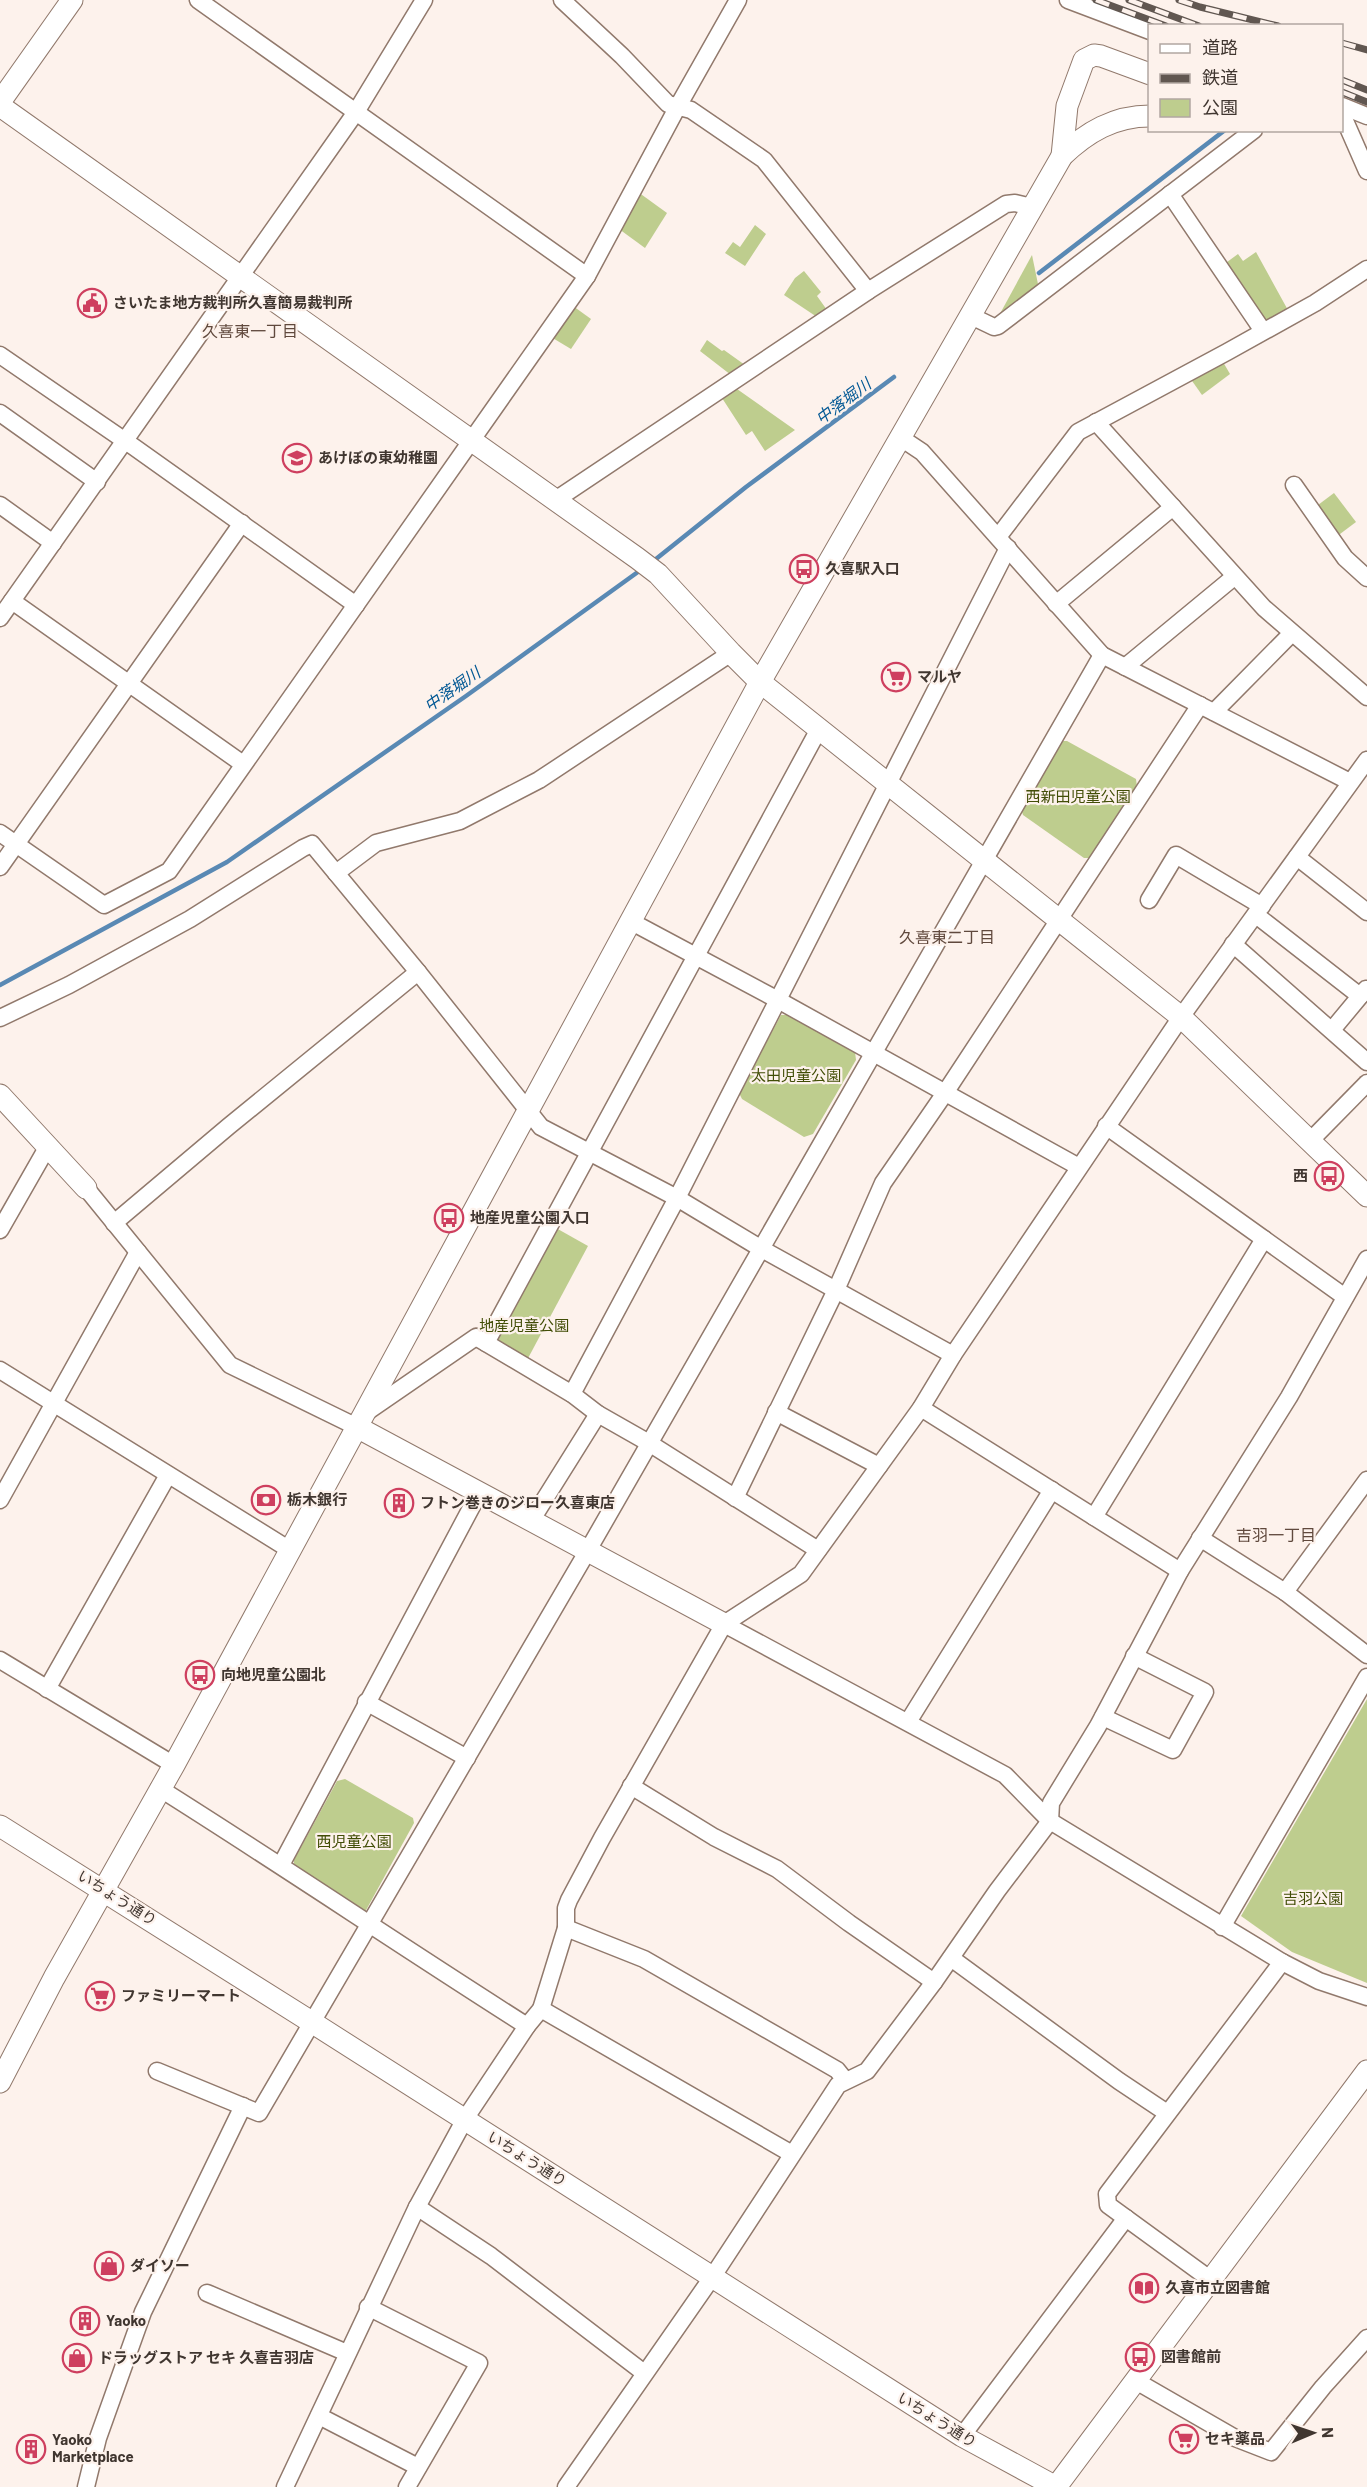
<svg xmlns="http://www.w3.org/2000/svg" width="1367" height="2487" viewBox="0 0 1367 2487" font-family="Barlow,'Noto Sans JP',sans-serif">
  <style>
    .green { fill: #becd8e }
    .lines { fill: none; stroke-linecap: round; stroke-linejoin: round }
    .stream { stroke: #5989b4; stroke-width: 4.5 }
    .minor-casing { stroke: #91796c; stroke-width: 19 }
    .tertiary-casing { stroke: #91796c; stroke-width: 23 }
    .minor { stroke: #fff; stroke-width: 16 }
    .tertiary { stroke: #fff; stroke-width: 21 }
    .rail-casing { stroke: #615751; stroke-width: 7 }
    .rail { stroke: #fdf2ec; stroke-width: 4.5; stroke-dasharray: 14; stroke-linecap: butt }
    .labels { text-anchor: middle; stroke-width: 4.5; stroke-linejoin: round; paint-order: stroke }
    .poi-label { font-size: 15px; font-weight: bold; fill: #403630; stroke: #fdf2ec; text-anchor: start }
    .park-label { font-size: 15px; fill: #424e07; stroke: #fdf2ec }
    .street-label { font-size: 15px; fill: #403630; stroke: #fdf2ec }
    .neighbourhood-label { font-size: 16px; fill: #60493d; stroke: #fdf2ec }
    .water-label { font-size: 16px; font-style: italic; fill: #025894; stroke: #fdf2ec }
  </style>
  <rect width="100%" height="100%" fill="#fdf2ec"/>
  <g class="green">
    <path d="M 638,192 L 667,213 L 645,248 L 619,229 Z"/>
    <path d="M 755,225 L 766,234 L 745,266 L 725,253 L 733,242 L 740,247 Z"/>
    <path d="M 1256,252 L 1289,312 L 1265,326 L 1223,265 L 1238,254 L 1243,261 Z"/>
    <path d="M 1032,255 L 1039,289 L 996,321 Z"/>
    <path d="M 804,271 L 821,292 L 817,296 L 827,310 L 817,317 L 784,295 L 795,278 Z"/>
    <path d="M 573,306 L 591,319 L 571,349 L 551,337 Z"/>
    <path d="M 707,340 L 722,351 L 724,350 L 745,365 L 731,375 L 700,351 Z"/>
    <path d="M 1223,362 L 1230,374 L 1202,395 L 1190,378 Z"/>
    <path d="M 737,389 L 795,430 L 765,451 L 752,431 L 746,435 L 722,398 Z"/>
    <path d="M 1334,493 L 1356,522 L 1336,537 L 1314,508 Z"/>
    <path d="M 1060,741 L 1067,741 L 1136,779 L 1137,787 L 1092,858 L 1084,858 L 1023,815 L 1021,809 Z"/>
    <path d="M 781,1015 L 788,1015 L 855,1052 L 856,1060 L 813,1134 L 804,1137 L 742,1099 L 739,1093 Z"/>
    <path d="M 556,1228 L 588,1246 L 526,1362 L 497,1342 L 498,1333 Z"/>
    <path d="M 1367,1699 L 1367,1983 L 1292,1952 L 1241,1916 Z"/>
    <path d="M 345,1779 L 413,1818 L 414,1823 L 365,1912 L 294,1868 L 294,1860 L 337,1781 Z"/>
  </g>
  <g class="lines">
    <g class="stream">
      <path d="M 1039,273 L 1225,130"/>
      <path d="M 651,563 L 746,487 L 894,377"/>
      <path d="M 0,985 L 227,862 L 466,696 L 642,569"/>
    </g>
    <g class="minor-casing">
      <g id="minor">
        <path d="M 198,0 L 587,276"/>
        <path d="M 562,0 L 622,56 L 668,104 L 691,110 L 764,160 L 868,291"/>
        <path d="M 1068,0 L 1150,31"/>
        <path d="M 1342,106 L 1367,116"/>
        <path d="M 1342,114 L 1367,171"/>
        <path d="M 1170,194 L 1263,331"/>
        <path d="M 971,316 L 994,327 L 998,326 L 1254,130"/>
        <path d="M 0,355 L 134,447 L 356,605"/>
        <path d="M 0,413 L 97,482"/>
        <path d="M 1096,422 L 1264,608 L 1367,697"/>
        <path d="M 901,438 L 922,452 L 1102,655 L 1350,782"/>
        <path d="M 1294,485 L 1345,558 L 1367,578"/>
        <path d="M 557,499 L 868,291 L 1006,204 L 1015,203 L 1032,207"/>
        <path d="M 0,505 L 53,543"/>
        <path d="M 998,537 L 1078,432 L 1227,352 L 1315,303 L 1367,269"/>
        <path d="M 12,601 L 243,764"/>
        <path d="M 1056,604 L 1173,507"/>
        <path d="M 0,618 L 356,112 L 424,0"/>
        <path d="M 1125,667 L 1234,577"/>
        <path d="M 1214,712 L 1292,633"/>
        <path d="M 0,833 L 104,905 L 169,871 L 587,276 L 677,108 L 738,0"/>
        <path d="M 1297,857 L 1367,912"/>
        <path d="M 0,867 L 242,523"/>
        <path d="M 336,873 L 376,843 L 460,821 L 539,780 L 731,653"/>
        <path d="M 1149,900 L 1176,855 L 1262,906"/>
        <path d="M 1256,915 L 1360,996"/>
        <path d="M 630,921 L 778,1000 L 1079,1167"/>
        <path d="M 1233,944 L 1367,1062"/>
        <path d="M 0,1018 L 69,985 L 190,919 L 303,848 L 312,844 L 418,972 L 541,1127 L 677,1198 L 760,1248 L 953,1355"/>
        <path d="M 1332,1030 L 1366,989"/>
        <path d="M 1106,1126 L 1345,1297"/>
        <path d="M 1310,1141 L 1367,1083"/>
        <path d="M 86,1188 L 230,1365 L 355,1426"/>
        <path d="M 114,1223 L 229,1126 L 418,972"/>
        <path d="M 0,1230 L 48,1146"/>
        <path d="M 486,1343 L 819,729"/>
        <path d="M 0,1370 L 290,1550"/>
        <path d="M 572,1394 L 677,1198 L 1008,548"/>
        <path d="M 921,1408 L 1180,1571"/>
        <path d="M 776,1412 L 879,1466"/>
        <path d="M 364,1414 L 476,1337 L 572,1394 L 598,1414 L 649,1443 L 818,1550"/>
        <path d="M 735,1498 L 836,1290 L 883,1183 L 945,1093 L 1200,705"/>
        <path d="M 0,1500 L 138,1252"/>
        <path d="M 1094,1517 L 1264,1239"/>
        <path d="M 531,1521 L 598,1414"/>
        <path d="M 1200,1538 L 1285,1592 L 1367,1655"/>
        <path d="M 1285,1592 L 1367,1480"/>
        <path d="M 724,1624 L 1005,1775 L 1050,1821 L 1282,1962 L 1319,1981 L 1367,1997"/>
        <path d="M 0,1660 L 174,1765"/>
        <path d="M 47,1689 L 168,1475"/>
        <path d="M 366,1702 L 467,1758"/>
        <path d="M 1103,1717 L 1173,1750 L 1205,1692 L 1134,1656"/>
        <path d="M 908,1722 L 1052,1490"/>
        <path d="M 631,1786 L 714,1837 L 777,1869 L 849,1923 L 934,1982"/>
        <path d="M 159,1788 C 283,1866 404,1948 527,2026"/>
        <path d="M 281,1865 L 479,1493"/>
        <path d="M 1222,1927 L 1367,1677"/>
        <path d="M 566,1928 L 644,1959 L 837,2070 L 845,2080"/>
        <path d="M 951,1958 L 1119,2081 L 1167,2113"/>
        <path d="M 541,2009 L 792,2154"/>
        <path d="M 157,2071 L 259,2113 L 587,1552 L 1102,655"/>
        <path d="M 417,2207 L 491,2256 L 643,2372"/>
        <path d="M 1211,2280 L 1108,2205 L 1107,2194 L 1282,1962"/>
        <path d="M 207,2293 L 347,2353"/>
        <path d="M 368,2307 L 479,2363 L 407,2487"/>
        <path d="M 1136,2381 L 1235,2438 L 1271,2452 L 1323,2387 L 1367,2338"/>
        <path d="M 319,2416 L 418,2467"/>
        <path d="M 962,2436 L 1126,2218"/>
        <path d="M 86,2487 L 98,2438 L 143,2312 L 243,2106"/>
        <path d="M 285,2487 L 417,2207 L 465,2119 L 527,2026 L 541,2009 L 566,1928 L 566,1908 L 569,1900 L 602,1838 L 724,1624 L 801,1574 L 921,1408 L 953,1355 L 1181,1017 L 1367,760"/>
        <path d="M 566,2487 L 713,2276 L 838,2085 L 867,2071 L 934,1982 L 997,1891 L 1050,1821 L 1051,1803 L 1098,1726 L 1180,1571 L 1289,1397 L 1367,1259"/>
      </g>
    </g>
    <g class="tertiary-casing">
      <g id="tertiary">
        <path d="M 0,102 L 72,0"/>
        <path d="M 0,106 L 637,558 L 658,574 L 731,653 L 760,682 L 1181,1017 L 1367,1196"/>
        <path d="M 1062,156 L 1067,106 L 1084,60 L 1094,55 L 1101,56 L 1150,74"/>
        <path d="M 0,1095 L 86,1188"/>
        <path d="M 355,1426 L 724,1624"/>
        <path d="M 0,1826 L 313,2023 L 962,2436 L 1056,2487"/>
        <path d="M 0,2082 L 54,1978 L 174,1765 L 760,682 L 1062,156 C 1087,132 1114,116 1150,116"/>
        <path d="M 1056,2487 L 1367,2071"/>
      </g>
    </g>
    <use href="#minor" class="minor"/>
    <use href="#tertiary" class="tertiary"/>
    <g class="rail-casing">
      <g id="rail">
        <path d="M 1096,0 L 1166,26"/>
        <path d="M 1129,0 L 1199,26"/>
        <path d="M 1179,0 L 1200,7 L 1278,26"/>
        <path d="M 1342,43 L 1367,50"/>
        <path d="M 1342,80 L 1367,90"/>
        <path d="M 1342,92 L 1367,102"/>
      </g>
    </g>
    <use href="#rail" class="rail"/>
  </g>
  <defs>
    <g id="civic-ring" transform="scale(1.5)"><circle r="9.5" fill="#fdf2ec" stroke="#ce3f5f" stroke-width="1.5"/><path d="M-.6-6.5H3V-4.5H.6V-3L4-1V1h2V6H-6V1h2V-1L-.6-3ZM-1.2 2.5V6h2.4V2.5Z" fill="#ce3f5f"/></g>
    <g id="school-ring" transform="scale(1.5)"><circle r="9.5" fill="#fdf2ec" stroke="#ce3f5f" stroke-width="1.5"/><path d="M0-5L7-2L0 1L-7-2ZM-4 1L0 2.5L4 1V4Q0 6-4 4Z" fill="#ce3f5f"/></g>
    <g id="bus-ring" transform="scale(1.5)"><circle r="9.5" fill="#fdf2ec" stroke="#ce3f5f" stroke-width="1.5"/><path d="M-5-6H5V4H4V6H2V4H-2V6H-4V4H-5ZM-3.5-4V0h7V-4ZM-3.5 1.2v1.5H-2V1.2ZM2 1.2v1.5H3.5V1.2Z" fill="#ce3f5f"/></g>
    <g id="supermarket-ring" transform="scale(1.5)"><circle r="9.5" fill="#fdf2ec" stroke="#ce3f5f" stroke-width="1.5"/><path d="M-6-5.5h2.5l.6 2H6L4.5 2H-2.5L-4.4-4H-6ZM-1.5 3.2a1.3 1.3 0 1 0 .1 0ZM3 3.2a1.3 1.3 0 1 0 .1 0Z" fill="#ce3f5f"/></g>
    <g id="bank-ring" transform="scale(1.5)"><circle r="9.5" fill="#fdf2ec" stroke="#ce3f5f" stroke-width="1.5"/><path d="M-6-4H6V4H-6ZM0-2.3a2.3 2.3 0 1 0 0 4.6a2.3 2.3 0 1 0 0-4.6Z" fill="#ce3f5f"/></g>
    <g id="building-ring" transform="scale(1.5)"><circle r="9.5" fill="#fdf2ec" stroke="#ce3f5f" stroke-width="1.5"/><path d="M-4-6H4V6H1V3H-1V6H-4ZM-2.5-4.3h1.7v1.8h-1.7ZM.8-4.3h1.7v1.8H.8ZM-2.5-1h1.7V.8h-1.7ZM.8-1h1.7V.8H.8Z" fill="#ce3f5f"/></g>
    <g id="shop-ring" transform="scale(1.5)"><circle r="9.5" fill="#fdf2ec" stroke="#ce3f5f" stroke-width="1.5"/><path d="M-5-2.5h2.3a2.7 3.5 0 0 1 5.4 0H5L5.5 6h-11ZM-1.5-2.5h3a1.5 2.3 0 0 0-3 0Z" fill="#ce3f5f"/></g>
    <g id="library-ring" transform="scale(1.5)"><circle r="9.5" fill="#fdf2ec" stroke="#ce3f5f" stroke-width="1.5"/><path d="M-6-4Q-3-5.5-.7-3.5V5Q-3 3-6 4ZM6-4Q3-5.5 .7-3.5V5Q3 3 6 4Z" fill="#ce3f5f"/></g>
  </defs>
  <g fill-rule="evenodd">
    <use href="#civic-ring" x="92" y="303"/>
    <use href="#school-ring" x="297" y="458"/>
    <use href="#bus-ring" x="804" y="569"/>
    <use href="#supermarket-ring" x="896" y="677"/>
    <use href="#bus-ring" x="1329" y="1176"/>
    <use href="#bus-ring" x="449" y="1218"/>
    <use href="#bank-ring" x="266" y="1500"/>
    <use href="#building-ring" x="399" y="1503"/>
    <use href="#bus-ring" x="200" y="1675"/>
    <use href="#supermarket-ring" x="100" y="1996"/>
    <use href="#shop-ring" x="109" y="2266"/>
    <use href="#library-ring" x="1144" y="2288"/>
    <use href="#building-ring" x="85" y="2321"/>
    <use href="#bus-ring" x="1140" y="2357"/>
    <use href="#shop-ring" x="77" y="2358"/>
    <use href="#supermarket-ring" x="1184" y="2439"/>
    <use href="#building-ring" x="31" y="2449"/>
  </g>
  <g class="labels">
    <g class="poi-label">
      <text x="113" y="308">さいたま地方裁判所久喜簡易裁判所</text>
      <text x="318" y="463">あけぼの東幼稚園</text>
      <text x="825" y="574">久喜駅入口</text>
      <text x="917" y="682">マルヤ</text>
      <text x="1308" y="1181" text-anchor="end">西</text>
      <text x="470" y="1223">地産児童公園入口</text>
      <text x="287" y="1505">栃木銀行</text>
      <text x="420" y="1508">フトン巻きのジロー久喜東店</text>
      <text x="221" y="1680">向地児童公園北</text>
      <text x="121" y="2001">ファミリーマート</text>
      <text x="130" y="2271">ダイソー</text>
      <text x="1165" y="2293">久喜市立図書館</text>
      <text x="106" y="2326">Yaoko</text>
      <text x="1161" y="2362">図書館前</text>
      <text x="98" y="2363">ドラッグストア セキ 久喜吉羽店</text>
      <text x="1205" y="2444">セキ薬品</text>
      <text x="52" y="2445">Yaoko<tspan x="52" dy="17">Marketplace</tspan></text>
    </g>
    <g class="park-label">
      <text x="1078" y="802">西新田児童公園</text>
      <text x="796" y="1081">太田児童公園</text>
      <text x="524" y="1331">地産児童公園</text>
      <text x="354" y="1847">西児童公園</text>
      <text x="1313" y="1904">吉羽公園</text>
    </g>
    <g class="street-label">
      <text transform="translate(117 1898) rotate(32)" y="5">いちょう通り</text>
      <text transform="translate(527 2159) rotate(32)" y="5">いちょう通り</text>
      <text transform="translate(937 2420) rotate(32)" y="5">いちょう通り</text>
    </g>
    <g class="neighbourhood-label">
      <text x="250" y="337">久喜東一丁目</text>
      <text x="947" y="943">久喜東二丁目</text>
      <text x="1276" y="1541">吉羽一丁目</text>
    </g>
    <g class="water-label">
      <text transform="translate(843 401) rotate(-37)" y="6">中落堀川</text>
      <text transform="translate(452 689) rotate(-35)" y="6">中落堀川</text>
    </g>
  </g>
  <rect x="1148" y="24" width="195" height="108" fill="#fdf2ec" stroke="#b1a7a1" stroke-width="1.5"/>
  <rect x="1160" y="44" width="30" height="9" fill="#ffffff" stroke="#b1a7a1" stroke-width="1.5"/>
  <text x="1202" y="54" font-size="18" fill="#403630">道路</text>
  <rect x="1160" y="74" width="30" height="9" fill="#615751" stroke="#b1a7a1" stroke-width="1.5"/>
  <text x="1202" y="84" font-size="18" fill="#403630">鉄道</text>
  <rect x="1160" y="99" width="30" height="18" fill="#becd8e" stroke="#b1a7a1" stroke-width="1.5"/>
  <text x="1202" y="114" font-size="18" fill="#403630">公園</text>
  <g transform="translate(1313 2433) rotate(88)" stroke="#fdf2ec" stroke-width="4.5" paint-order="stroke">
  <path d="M0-4.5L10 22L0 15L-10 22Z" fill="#403630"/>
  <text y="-9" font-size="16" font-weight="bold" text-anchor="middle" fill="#403630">N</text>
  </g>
</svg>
